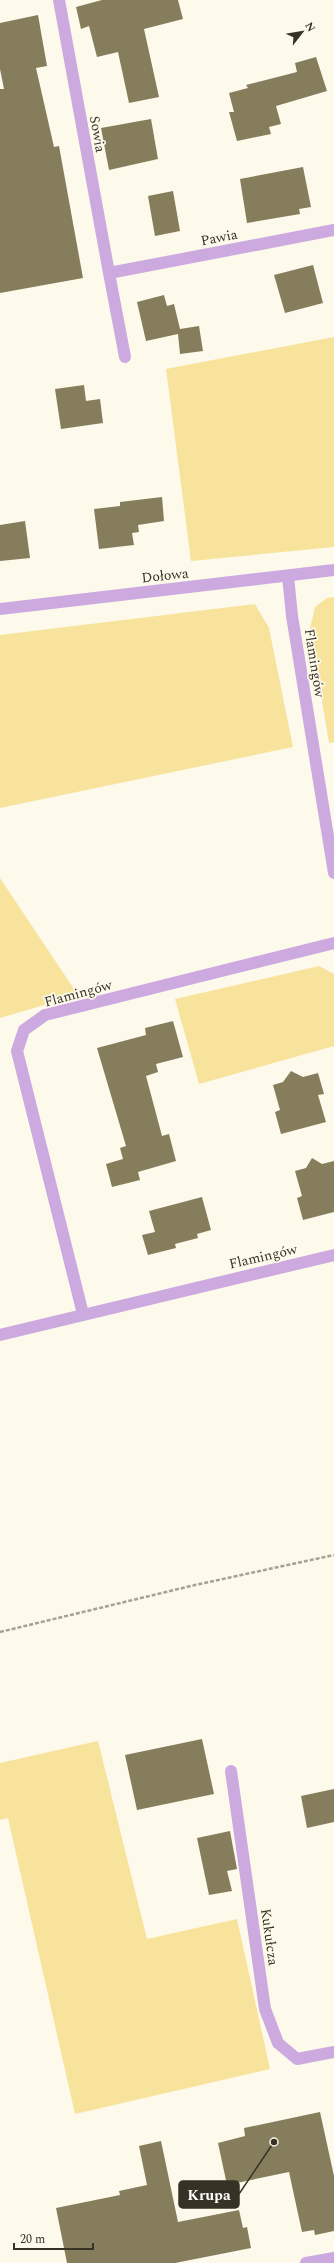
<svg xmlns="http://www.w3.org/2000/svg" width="334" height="2263" viewBox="0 0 334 2263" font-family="Spectral,serif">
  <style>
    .green { fill: #f8e39d }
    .building { fill: #867d5d }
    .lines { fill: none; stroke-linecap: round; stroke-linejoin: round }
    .path { stroke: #a5a193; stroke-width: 2.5; stroke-dasharray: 4 2; stroke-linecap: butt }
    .lane { stroke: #ccaae0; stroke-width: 12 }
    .street { stroke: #ccaae0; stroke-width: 12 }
    .labels { text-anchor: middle; stroke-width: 3.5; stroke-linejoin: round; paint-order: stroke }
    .street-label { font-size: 14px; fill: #363225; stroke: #fdf9eb }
    .leader { fill: none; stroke: #363225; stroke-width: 1.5 }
    .callout-dot { fill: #363225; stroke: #fdf9eb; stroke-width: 1.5 }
    .callout { fill: #363225; stroke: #363225; stroke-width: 1.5 }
    .callout-label { font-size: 15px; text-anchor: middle; font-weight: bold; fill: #fff }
  </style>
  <rect width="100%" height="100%" fill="#fdf9eb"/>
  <g class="green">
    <path d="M 334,337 L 334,547 L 191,561 L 166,369 Z"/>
    <path d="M 334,597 L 334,742 L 329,743 L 310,629 L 315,607 L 327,598 Z"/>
    <path d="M 255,604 L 269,628 L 293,747 L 0,808 L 0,635 Z"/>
    <path d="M 0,878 L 78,995 L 0,1018 Z"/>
    <path d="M 319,966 L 334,974 L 334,1046 L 199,1084 L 175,999 Z"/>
    <path d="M 98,1741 L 147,1939 L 237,1919 L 270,2069 L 75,2114 L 8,1818 L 0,1820 L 0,1763 Z"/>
  </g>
  <g class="building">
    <path d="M 102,0 L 178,0 L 183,19 L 144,29 L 159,97 L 129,103 L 118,52 L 97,57 L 89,26 L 81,29 L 76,7 Z"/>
    <path d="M 38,15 L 47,66 L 36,68 L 54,147 L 59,146 L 83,278 L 0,293 L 0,89 L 4,89 L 0,69 L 0,23 Z"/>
    <path d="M 316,57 L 327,91 L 276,106 L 281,124 L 269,127 L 271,134 L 237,141 L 229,112 L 234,112 L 229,93 L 248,88 L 246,85 L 297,72 L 295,63 Z"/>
    <path d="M 151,119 L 158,159 L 109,170 L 101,128 Z"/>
    <path d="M 303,167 L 311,207 L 299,209 L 300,214 L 247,223 L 240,179 Z"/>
    <path d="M 173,191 L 180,231 L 155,236 L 148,196 Z"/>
    <path d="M 313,265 L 323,303 L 285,313 L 274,275 Z"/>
    <path d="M 164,295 L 167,306 L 174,304 L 180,329 L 199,326 L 203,351 L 180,354 L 178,334 L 146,341 L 137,302 Z"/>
    <path d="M 84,385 L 86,401 L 100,399 L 103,423 L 61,429 L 55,389 Z"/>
    <path d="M 162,497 L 164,521 L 138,525 L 139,532 L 132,533 L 134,545 L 99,549 L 94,509 L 120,506 L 120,502 Z"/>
    <path d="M 25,521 L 30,558 L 0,561 L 0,525 Z"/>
    <path d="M 173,1021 L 183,1057 L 156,1064 L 158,1072 L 146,1076 L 162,1136 L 169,1134 L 176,1161 L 138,1172 L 140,1180 L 112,1187 L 106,1164 L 123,1159 L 120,1148 L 126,1146 L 97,1048 L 146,1035 L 145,1028 Z"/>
    <path d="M 291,1071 L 303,1077 L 318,1073 L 324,1094 L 318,1095 L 326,1122 L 281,1134 L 275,1112 L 280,1110 L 273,1085 L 283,1082 Z"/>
    <path d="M 312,1158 L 322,1164 L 334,1161 L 334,1212 L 303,1220 L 297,1198 L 302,1196 L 295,1171 L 306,1168 Z"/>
    <path d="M 202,1197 L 211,1230 L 197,1234 L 198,1238 L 175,1244 L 176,1248 L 148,1255 L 142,1235 L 155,1232 L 149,1211 Z"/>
    <path d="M 202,1739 L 214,1794 L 137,1810 L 125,1755 Z"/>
    <path d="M 334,1789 L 334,1822 L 307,1828 L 301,1796 Z"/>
    <path d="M 230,1831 L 237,1869 L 227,1871 L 232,1891 L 209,1895 L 197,1838 Z"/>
    <path d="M 320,2112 L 334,2176 L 334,2231 L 315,2235 L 314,2230 L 302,2232 L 289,2172 L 227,2185 L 218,2143 L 245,2136 L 244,2128 Z"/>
    <path d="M 161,2141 L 178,2222 L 239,2210 L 243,2228 L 247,2227 L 251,2248 L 175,2263 L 67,2263 L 56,2208 L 120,2195 L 119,2191 L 147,2185 L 139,2146 Z"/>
  </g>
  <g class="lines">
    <path class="path" d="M 0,1632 L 195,1585 L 334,1555"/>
    <g class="lane">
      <path d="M 109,273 L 125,357"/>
      <path d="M 231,1771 L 265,2009 L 278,2043 L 297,2059 L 334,2052"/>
    </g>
    <g class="street">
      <path d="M 59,0 L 109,273 L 334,230"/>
      <path d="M 288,576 L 292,616 L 334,873"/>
      <path d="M 0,609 L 334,570"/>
      <path d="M 83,1314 L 17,1051 L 24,1030 L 45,1015 L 334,943"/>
      <path d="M 0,1335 L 334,1255"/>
      <path d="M 306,2263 L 334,2258"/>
    </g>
  </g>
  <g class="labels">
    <g class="street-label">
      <text transform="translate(98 134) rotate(80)" y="5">Sowia</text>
      <text transform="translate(219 237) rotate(-11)" y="5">Pawia</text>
      <text transform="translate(165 575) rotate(-6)" y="5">Dołowa</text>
      <text transform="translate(315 663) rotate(81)" y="5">Flamingów</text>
      <text transform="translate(78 993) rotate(-15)" y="5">Flamingów</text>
      <text transform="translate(263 1256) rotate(-13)" y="5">Flamingów</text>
      <text transform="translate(270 1937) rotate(82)" y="5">Kukułcza</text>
    </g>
  </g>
  <path class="leader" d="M274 2142L239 2194"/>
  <circle class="callout-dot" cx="274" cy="2142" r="4"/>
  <rect class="callout" x="179" y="2181" width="60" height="27" rx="4"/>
  <g class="callout-label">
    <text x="209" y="2200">Krupa</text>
  </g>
  <g transform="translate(302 32) rotate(59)" stroke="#fdf9eb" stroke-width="3" paint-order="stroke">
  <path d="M0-3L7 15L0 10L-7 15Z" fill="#363225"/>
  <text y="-6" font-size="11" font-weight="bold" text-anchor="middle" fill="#363225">N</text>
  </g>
  <path d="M14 2243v6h79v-6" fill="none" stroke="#363225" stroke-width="2"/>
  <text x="20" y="2243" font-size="12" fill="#363225" stroke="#fdf9eb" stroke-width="3" paint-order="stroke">20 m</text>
</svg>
